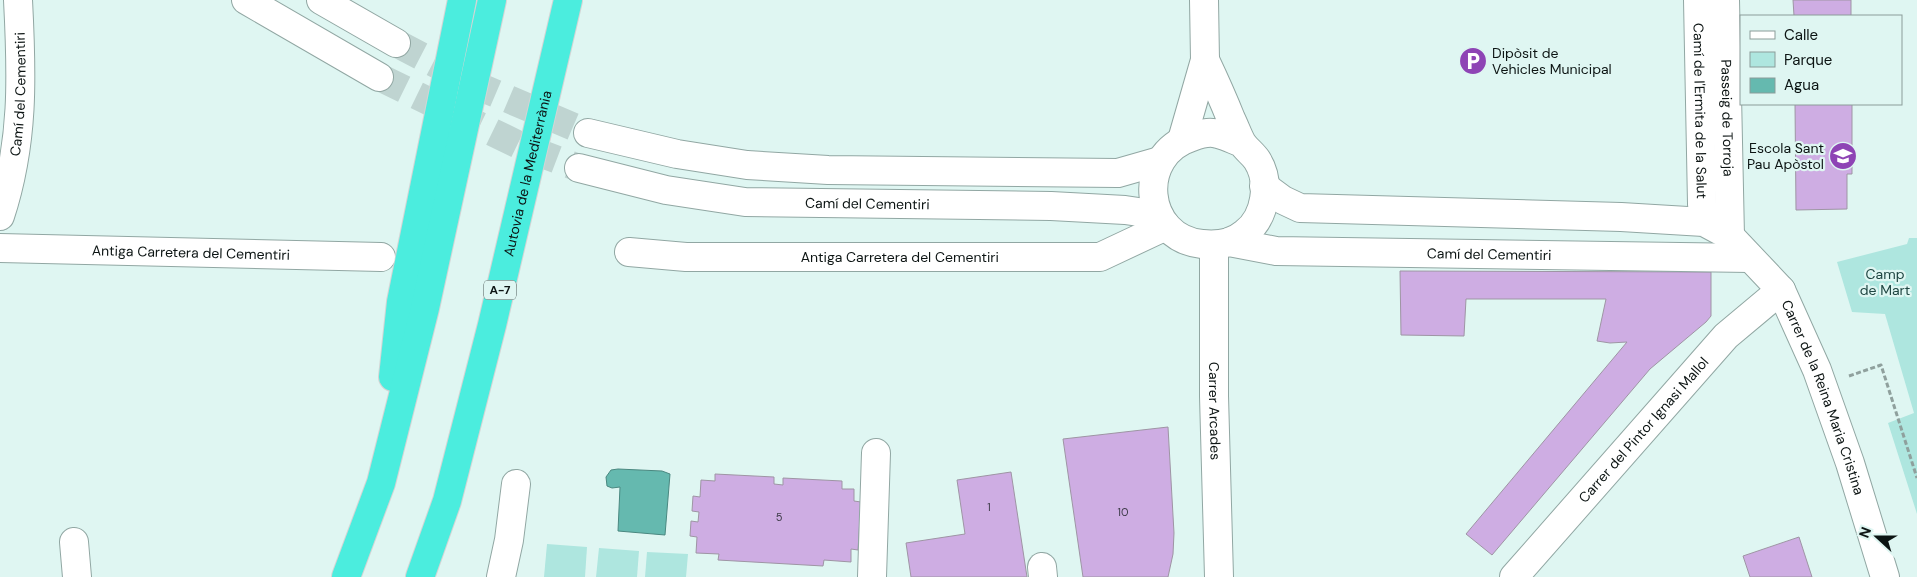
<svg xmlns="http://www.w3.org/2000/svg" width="1917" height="577" viewBox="0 0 1917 577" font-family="'DM Sans',sans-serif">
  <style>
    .green { fill: #aee6df }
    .water { fill: #65b9af; stroke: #4a8880 }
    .building { fill: #ceade3; stroke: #9e95a4 }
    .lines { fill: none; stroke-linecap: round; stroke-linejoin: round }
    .minor-tunnel { stroke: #bfd4d1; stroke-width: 28; stroke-dasharray: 28 14; stroke-linecap: butt }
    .minor-casing { stroke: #91a7a3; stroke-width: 30 }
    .highway-casing { stroke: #d3d5d5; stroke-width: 30 }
    .path { stroke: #8fa09d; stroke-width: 3; stroke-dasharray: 5 2.5; stroke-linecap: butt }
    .minor { stroke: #fff; stroke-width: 28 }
    .highway { stroke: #4bedde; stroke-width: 28 }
    .labels { text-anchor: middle; stroke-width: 4.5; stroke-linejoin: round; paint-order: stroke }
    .number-label { font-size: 11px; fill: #3c3a47 }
    .shield { fill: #dff6f2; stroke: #4b5856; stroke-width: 1 }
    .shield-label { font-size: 12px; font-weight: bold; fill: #0c1413 }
    .poi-label { font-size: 14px; fill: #0c1413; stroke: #dff6f2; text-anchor: start }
    .street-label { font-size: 14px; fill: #0c1413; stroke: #dff6f2 }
    .park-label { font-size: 14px; fill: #204743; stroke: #dff6f2 }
  </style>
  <rect width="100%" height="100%" fill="#dff6f2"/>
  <g class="green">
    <path d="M 1909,238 L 1917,238 L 1917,514 L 1888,423 L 1914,413 L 1885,314 L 1852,312 L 1837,262 L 1907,244 Z"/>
    <path d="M 547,544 L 587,547 L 585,577 L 544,577 Z"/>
    <path d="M 599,548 L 639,551 L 637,577 L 596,577 Z"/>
    <path d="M 647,552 L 688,554 L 686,577 L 645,577 Z"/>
  </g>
  <path class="water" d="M 618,469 L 662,471 L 670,474 L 665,535 L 618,531 L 620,487 L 612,488 L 607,486 L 606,477 L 611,470 Z"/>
  <g class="building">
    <path d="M 1793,0 L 1851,0 L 1851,16 L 1794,16 Z"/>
    <path d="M 1795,104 L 1852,104 L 1852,174 L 1847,174 L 1847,209 L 1796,210 Z"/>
    <path d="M 1400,271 L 1711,272 L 1711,316 L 1706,322 L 1650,369 L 1492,555 L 1466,534 L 1627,342 L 1610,343 L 1597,341 L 1606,299 L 1466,299 L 1464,336 L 1401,335 Z"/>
    <path d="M 1168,427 L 1174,533 L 1173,554 L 1168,577 L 1083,577 L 1063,439 Z"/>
    <path d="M 1011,472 L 1027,577 L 911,577 L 906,543 L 965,534 L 957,480 Z"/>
    <path d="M 715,474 L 774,477 L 774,484 L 783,485 L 783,478 L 842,481 L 842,489 L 854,489 L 854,501 L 861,502 L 858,550 L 851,549 L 851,562 L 824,560 L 823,566 L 718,560 L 719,554 L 696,553 L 697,537 L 690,536 L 691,521 L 698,522 L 699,512 L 692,511 L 693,496 L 700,497 L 701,480 L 715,481 Z"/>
    <path d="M 1799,537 L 1812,577 L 1750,577 L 1743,556 Z"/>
  </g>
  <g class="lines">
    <g class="minor-tunnel">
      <path d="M 396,43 L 480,87 L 588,133"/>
      <path d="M 379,77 L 521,146 L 579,168"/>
    </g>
    <g class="minor-casing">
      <g id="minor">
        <path d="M 246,0 L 379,77"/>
        <path d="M 321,0 L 396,43"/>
        <path id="s1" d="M 1698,0 L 1702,204 L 1704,222"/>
        <path id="s2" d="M 1725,0 L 1730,236"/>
        <path d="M 1205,60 C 1214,79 1223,99 1231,119 C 1235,127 1238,136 1242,143 C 1246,149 1253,154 1257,160 C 1271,182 1266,217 1245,233 C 1233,243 1218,246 1202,244 C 1143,238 1135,155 1192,137 C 1200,134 1209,131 1218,134 C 1226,136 1234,140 1242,143"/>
        <path d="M 588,133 L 677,154 L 747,165 L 828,170 L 1118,173 L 1160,161"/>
        <path d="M 1182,140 L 1205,60 L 1204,0"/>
        <path id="s3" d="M 579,168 L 666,190 L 745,202 L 1051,206 L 1125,210 L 1159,215"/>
        <path id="s4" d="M 1264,186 L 1283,200 L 1300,208 L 1621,217 L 1704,222 L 1730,236 L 1781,290 L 1817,370 L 1850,463 L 1885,577"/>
        <path id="s5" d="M 0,216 C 24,143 22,76 18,0"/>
        <path id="s6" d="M 1229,242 L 1276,251 L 1750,258"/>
        <path id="s7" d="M 1214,246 L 1214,396 L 1219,577"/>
        <path id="s8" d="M 0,248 L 381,257"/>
        <path id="s9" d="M 629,252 L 686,257 L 1100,257 L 1166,226"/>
        <path d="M 74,542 L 77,577"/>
        <path d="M 1042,567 L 1043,577"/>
        <path d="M 501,577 L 509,540 L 516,484"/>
        <path d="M 872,577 L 876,453"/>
        <path id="s10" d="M 1514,577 L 1726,336 L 1781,290"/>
      </g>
    </g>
    <g class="highway-casing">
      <g id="highway">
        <path d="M 393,377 L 401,302 L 462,0"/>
        <path d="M 346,577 L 381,483 L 425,308 L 492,0"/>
        <path id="s11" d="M 420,577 L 447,501 L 492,325 L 568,0"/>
      </g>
    </g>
    <path class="path" d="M 1849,376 L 1881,365 L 1917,478"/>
    <use href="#minor" class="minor"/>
    <use href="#highway" class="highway"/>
  </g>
  <defs>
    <g id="parking-disc" transform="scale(1.4375)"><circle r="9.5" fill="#8e44b5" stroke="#dff6f2"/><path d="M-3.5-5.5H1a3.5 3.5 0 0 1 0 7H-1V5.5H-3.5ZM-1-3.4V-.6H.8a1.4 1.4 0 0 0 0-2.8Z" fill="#fff"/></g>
    <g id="school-disc" transform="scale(1.4375)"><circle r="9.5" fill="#8e44b5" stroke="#dff6f2"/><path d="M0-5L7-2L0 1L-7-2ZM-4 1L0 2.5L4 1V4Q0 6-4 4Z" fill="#fff"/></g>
  </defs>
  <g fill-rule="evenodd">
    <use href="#parking-disc" x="1473" y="61"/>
    <use href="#school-disc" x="1843" y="156"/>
  </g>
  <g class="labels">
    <g class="number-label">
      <text x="989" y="511">1</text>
      <text x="1123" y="516">10</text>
      <text x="779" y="521">5</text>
    </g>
    <rect class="shield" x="484" y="280.5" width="32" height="19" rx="4"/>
    <g class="shield-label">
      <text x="500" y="294">A-7</text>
    </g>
    <g class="poi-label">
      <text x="1492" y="58">Dipòsit de<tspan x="1492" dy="16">Vehicles Municipal</tspan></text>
      <text x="1824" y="153" text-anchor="end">Escola Sant<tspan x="1824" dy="16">Pau Apòstol</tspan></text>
    </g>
    <g class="street-label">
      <text dy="5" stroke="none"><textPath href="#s5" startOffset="124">Camí del Cementiri</textPath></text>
      <text dy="5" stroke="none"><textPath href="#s1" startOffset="111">Camí de l'Ermita de la Salut</textPath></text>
      <text dy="5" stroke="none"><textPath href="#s2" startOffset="118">Passeig de Torroja</textPath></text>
      <text dy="5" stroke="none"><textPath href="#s11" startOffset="418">Autovia de la Mediterrània</textPath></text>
      <text dy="5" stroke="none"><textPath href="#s3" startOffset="292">Camí del Cementiri</textPath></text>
      <text dy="5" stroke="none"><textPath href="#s8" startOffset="191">Antiga Carretera del Cementiri</textPath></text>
      <text dy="5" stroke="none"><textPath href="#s6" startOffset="261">Camí del Cementiri</textPath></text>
      <text dy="5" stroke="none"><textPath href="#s9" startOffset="271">Antiga Carretera del Cementiri</textPath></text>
      <text dy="5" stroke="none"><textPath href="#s4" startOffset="666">Carrer de la Reina Maria Cristina</textPath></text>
      <text dy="5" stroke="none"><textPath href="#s7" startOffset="165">Carrer Arcades</textPath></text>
      <text dy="5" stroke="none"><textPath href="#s10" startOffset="196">Carrer del Pintor Ignasi Mallol</textPath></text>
    </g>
    <g class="park-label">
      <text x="1885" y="279">Camp<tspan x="1885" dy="16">de Mart</tspan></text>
    </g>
  </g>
  <rect x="1740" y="15" width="162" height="90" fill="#dff6f2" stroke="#8b9c99"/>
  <rect x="1750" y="31" width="25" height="8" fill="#ffffff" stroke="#8b9c99"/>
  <text x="1784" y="40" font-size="15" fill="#0c1413">Calle</text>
  <rect x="1750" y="52" width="25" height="15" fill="#aee6df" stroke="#8b9c99"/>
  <text x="1784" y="65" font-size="15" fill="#0c1413">Parque</text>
  <rect x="1750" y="78" width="25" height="15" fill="#65b9af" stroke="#8b9c99"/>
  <text x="1784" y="90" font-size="15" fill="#0c1413">Agua</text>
  <g transform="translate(1877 537) rotate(291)" stroke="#dff6f2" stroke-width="4" paint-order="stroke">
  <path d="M0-4L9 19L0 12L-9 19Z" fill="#0c1413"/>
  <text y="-8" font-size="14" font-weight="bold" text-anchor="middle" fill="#0c1413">N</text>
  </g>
</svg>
